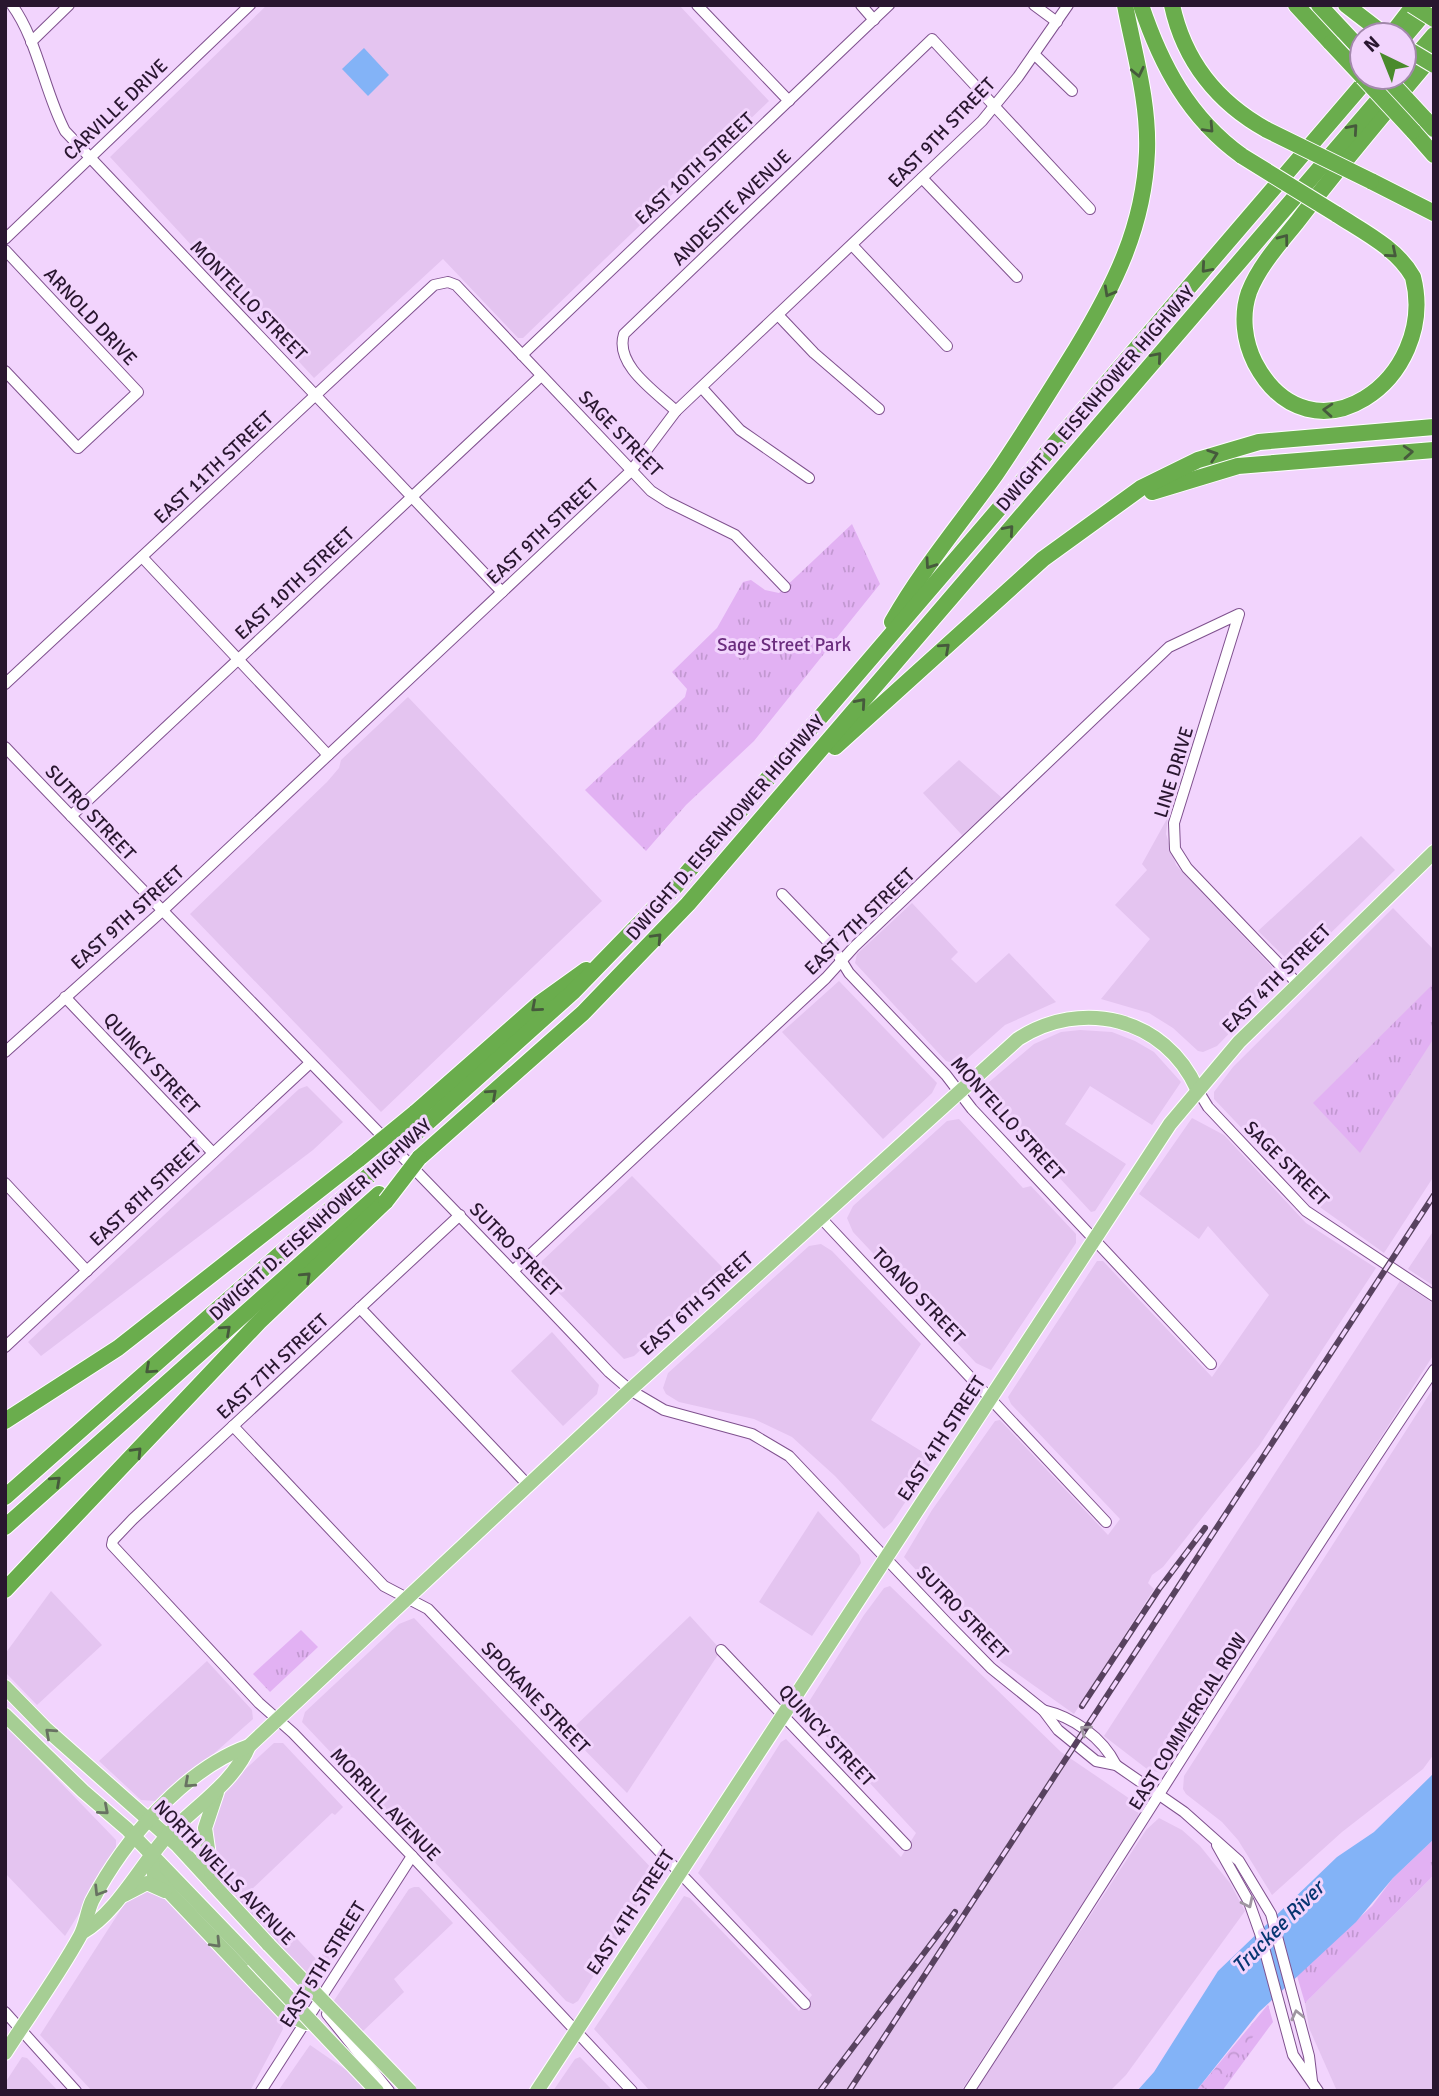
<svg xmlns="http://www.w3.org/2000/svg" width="1439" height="2096" viewBox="0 0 1439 2096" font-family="Signika,sans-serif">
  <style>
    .built { fill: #e4c4f0 }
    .grass { fill: url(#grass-tufts) }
    .forest { fill: url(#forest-crowns) }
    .water { fill: #83b3f7 }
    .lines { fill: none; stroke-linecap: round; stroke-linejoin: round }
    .minor-casing { stroke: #7f518e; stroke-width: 12 }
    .major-casing { stroke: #fff; stroke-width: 16 }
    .highway-casing { stroke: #fff; stroke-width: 18 }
    .minor { stroke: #fff; stroke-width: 10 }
    .major { stroke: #a6ce94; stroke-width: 14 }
    .highway { stroke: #6aad4d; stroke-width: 16 }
    .rail-casing { stroke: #58425f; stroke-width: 6 }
    .rail { stroke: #f2d4fd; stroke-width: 3.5; stroke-dasharray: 10; stroke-linecap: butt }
    .major-bridge-casing { stroke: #fff; stroke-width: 16; stroke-linecap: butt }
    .highway-bridge-casing { stroke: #fff; stroke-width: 18; stroke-linecap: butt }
    .major-bridge { stroke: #a6ce94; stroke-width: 14 }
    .highway-bridge { stroke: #6aad4d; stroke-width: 16 }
    .oneway { stroke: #465a3c }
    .oneway2 { stroke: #9f96a1 }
    .oneway3 { stroke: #687262 }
    .labels { text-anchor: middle; stroke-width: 6; stroke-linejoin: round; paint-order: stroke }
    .street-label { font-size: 19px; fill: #29162f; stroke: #f2d4fd }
    .park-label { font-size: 19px; fill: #6b2d7e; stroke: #f2d4fd }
    .water-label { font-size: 21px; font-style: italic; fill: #073671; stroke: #f2d4fd }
  </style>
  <defs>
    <pattern id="grass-tufts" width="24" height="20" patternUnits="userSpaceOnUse" patternTransform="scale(1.75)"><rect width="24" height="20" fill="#e2b1f3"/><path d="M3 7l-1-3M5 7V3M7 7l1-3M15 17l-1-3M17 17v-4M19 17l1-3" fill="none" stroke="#c298d1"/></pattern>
    <pattern id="forest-crowns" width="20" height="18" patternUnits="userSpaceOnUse" patternTransform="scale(1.75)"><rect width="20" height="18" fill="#e2b1f3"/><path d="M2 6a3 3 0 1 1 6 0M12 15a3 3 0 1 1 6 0" fill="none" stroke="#c298d1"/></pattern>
  </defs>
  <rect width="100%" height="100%" fill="#f2d4fd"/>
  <g class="built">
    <path d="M 267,5 L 679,5 L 769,101 L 523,338 L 518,338 L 443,259 L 314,378 L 110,157 Z"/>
    <path d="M 408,697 L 602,901 L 381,1112 L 190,914 L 327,782 L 339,768 L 341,760 Z"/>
    <path d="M 959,760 L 1002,798 L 962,835 L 923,793 Z"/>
    <path d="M 1168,817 L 1166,834 L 1176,865 L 1272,967 L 1278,978 L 1278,983 L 1217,1046 L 1203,1052 L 1198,1051 L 1173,1028 L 1149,1013 L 1101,999 L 1150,939 L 1115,905 L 1147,870 L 1142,864 Z"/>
    <path d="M 1361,836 L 1395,870 L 1302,961 L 1290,962 L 1258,931 Z"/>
    <path d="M 912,903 L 958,952 L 951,959 L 976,983 L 1009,953 L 1056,1002 L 1005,1025 L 960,1065 L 946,1061 L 855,963 L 857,954 Z"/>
    <path d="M 1393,908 L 1434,950 L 1434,1176 L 1384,1253 L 1310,1200 L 1214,1099 L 1214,1092 L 1233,1067 Z"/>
    <path d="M 839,981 L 937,1083 L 932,1093 L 883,1139 L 782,1032 Z"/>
    <path d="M 1080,1030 L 1112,1032 L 1135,1041 L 1154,1052 L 1181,1082 L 1152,1125 L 1090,1086 L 1065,1124 L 1126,1164 L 1095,1211 L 1091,1212 L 984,1096 L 988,1083 L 1034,1044 L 1061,1032 Z"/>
    <path d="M 307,1086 L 343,1122 L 313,1150 L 41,1356 L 28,1342 L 299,1089 Z"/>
    <path d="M 1192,1118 L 1224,1135 L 1306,1223 L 1376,1268 L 1259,1446 L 1163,1567 L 1152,1575 L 1148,1583 L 1154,1589 L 1074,1714 L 1001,1662 L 904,1557 L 932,1510 L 995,1421 L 1000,1420 L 1108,1535 L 1120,1519 L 1011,1404 L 1008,1397 L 1097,1261 L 1103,1261 L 1212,1377 L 1269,1295 L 1208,1226 L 1199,1239 L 1139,1194 Z"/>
    <path d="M 959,1119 L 1023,1188 L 1031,1186 L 1076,1234 L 1076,1243 L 991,1370 L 976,1363 L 853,1232 L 847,1218 L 853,1206 L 947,1121 Z"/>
    <path d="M 632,1176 L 725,1270 L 634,1356 L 624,1359 L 543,1277 L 540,1268 L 542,1261 Z"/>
    <path d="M 1434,1230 L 1434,1286 L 1408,1269 Z"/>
    <path d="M 821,1244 L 832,1251 L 921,1344 L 871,1420 L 934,1459 L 892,1522 L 884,1529 L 835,1476 L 792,1437 L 754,1419 L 679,1402 L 666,1394 L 663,1388 L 668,1373 L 809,1246 Z"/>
    <path d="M 1400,1281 L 1434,1304 L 1434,1354 L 1172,1764 L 1161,1773 L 1147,1769 L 1104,1736 Z"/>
    <path d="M 552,1332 L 599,1385 L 597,1394 L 563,1426 L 511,1371 Z"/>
    <path d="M 1434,1387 L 1434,1754 L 1423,1769 L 1342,1832 L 1272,1895 L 1238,1840 L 1222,1822 L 1186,1794 L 1183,1789 L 1184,1776 Z"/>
    <path d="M 818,1511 L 859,1555 L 861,1563 L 812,1636 L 759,1602 Z"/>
    <path d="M 890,1586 L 1061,1752 L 1133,1801 L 1139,1806 L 1138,1821 L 961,2091 L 650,2091 L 594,2029 L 684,1896 L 690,1898 L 799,2011 L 812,1995 L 698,1873 L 781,1742 L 786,1739 L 901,1857 L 916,1833 L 803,1711 L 864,1615 L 884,1588 Z"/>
    <path d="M 51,1591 L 102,1645 L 37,1705 L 5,1672 L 5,1654 Z"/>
    <path d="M 690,1616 L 721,1650 L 627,1793 L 568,1733 Z"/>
    <path d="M 414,1618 L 657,1874 L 578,2001 L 573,2004 L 566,2001 L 302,1722 L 305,1712 L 399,1624 Z"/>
    <path d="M 207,1661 L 252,1710 L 253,1719 L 166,1796 L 157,1801 L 141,1800 L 99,1761 Z"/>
    <path d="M 5,1725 L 116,1840 L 116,1854 L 65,1936 L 5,1873 Z"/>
    <path d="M 274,1743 L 283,1743 L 343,1807 L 335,1815 L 332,1813 L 251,1890 L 318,1961 L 327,1947 L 335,1952 L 315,1982 L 257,1922 L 220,1876 L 214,1863 L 209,1818 L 227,1786 Z"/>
    <path d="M 1159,1818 L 1182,1830 L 1200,1846 L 1230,1883 L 1245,1911 L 1126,2075 L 1110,2091 L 976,2091 L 1146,1830 Z"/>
    <path d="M 1434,1875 L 1434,2091 L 1337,2091 L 1309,2028 L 1305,2003 Z"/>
    <path d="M 414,1887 L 419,1887 L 453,1923 L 394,1979 L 404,1992 L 362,2032 L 333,2002 L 409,1889 Z"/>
    <path d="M 152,1889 L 168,1897 L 281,2017 L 283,2029 L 250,2091 L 92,2091 L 40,2035 L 127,1900 L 134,1894 Z"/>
    <path d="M 310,2045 L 352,2074 L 365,2091 L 278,2091 Z"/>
    <path d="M 22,2057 L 27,2058 L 58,2091 L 5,2091 L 5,2083 Z"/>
    <path d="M 580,2057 L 613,2091 L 553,2091 L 575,2059 Z"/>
  </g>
  <g class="grass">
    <path d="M 852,524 L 880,584 L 754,741 L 686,805 L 646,851 L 585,790 L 685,697 L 687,689 L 672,672 L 717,628 L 743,582 L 751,580 L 765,590 L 779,593 Z"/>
    <path d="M 1434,983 L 1434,1038 L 1360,1153 L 1313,1103 Z"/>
    <path d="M 301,1630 L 318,1647 L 270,1692 L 253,1674 Z"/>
    <path d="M 1434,1839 L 1434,1875 L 1305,2003 L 1297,1976 L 1372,1906 L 1393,1878 Z"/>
    <path d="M 1268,2005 L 1273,2022 L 1222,2091 L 1196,2091 Z"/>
  </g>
  <path class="forest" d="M 1268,2005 L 1270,2012 L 1224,2079 L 1217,2085 L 1198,2089 Z"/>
  <g class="water">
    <path d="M 364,48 L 389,75 L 368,96 L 342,69 Z"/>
    <path d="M 1434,1773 L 1434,1839 L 1393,1878 L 1356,1922 L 1259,2012 L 1196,2091 L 1137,2091 L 1154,2072 L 1218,1971 L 1337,1857 L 1374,1832 Z"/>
  </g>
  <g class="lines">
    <g class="minor-casing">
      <g id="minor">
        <path d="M 12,5 C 38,41 44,91 65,131 L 502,592"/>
        <path d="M 697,5 L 789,101"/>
        <path d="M 861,5 L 874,20"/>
        <path d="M 1034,5 L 1057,22"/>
        <path d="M 31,42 L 69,5"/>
        <path d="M 1034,54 L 1072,91"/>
        <path d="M 922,178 L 1017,277"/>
        <path d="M 5,239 L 250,5"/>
        <path d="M 852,245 L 947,346"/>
        <path d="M 5,250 L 138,392 L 78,448 L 5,371"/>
        <path d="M 778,315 L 814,353 L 879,409"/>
        <path d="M 522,355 L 889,5"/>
        <path d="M 702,388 L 740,430 L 809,478"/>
        <path d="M 676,411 C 656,392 614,365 624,334 L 932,39 L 1090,209"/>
        <path d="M 142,557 L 328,755"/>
        <path d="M 5,684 L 434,285 L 448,282 L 456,285 L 651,491 L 668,502 L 735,535 L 785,587"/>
        <path d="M 5,747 C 205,957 410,1161 609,1372 L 630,1390 L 664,1410 L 752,1434 L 789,1456 L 948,1624 L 991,1668 L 1043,1710 L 1058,1730 L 1096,1761 L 1116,1765 L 1184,1812 L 1239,1861 L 1271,1914 L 1309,2056 L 1312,2081"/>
        <path d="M 71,816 L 541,376"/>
        <path d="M 782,894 L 833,947 L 849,973 L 946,1075 L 972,1109 L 1211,1364"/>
        <path d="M 65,997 L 213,1153"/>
        <path d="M 5,1052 L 161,912 L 631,471 L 676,411 L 982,121 L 1018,77 L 1068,5"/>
        <path d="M 1197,1089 L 1208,1107 L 1306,1211 L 1434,1296"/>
        <path d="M 5,1183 L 87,1271"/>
        <path d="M 460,1215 L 133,1519 L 113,1540 L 112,1545 L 259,1703 L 293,1733 L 412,1856 L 632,2091"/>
        <path d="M 820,1217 L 1106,1522"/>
        <path d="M 513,1271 L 826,978 L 854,947 L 1169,647 L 1239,614 L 1174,823 L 1175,849 L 1187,868 L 1297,983"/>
        <path d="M 360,1308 L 528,1485"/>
        <path d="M 5,1347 L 309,1064"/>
        <path d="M 233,1426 L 384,1586 L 428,1609 L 805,2004"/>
        <path d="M 721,1650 L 906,1845"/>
        <path d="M 1043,1710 C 1073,1717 1102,1737 1116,1765"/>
        <path d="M 1217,1845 L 1249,1902 L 1260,1933 L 1293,2055 L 1318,2091"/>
        <path d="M 5,2012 L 76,2091"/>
        <path d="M 327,2014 L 389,2091"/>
        <path d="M 261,2091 L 412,1856"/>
        <path d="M 969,2091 C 1125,1852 1274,1607 1434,1370"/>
      </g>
    </g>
    <g class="major-casing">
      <g id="major">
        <path d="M 5,1687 L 45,1728 L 177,1845 L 269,1945"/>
        <path d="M 5,1715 L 83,1791 L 127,1829 L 253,1960"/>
        <path d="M 151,1854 L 154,1875 L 170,1893 L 284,2013 L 306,2023"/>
        <path d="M 213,1884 L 205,1828 L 217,1792"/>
        <path d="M 124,1895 L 147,1883 L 165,1891"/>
        <path d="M 83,1932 C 117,1912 140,1866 167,1836 C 194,1807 233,1784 249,1746"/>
        <path d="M 5,2053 C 30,2014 58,1976 80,1936 C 86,1925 87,1912 92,1901 C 124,1840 184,1769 249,1746 L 630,1390 L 1018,1039 C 1081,998 1165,1017 1197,1089"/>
        <path d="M 537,2091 L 1170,1124 L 1239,1042 L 1434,852"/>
      </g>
    </g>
    <g class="highway-casing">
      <g id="highway">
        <path d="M 1141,5 C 1161,65 1189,118 1242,156"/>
        <path d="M 1172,5 C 1184,61 1218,103 1267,130"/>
        <path d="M 1296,5 L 1331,43"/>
        <path d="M 1319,5 L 1362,51"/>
        <path d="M 1346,5 L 1385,35"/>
        <path d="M 1391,35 L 1414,5"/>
        <path d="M 1404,37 L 1431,5"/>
        <path d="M 1404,70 L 1434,35"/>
        <path d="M 1424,118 L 1434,129"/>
        <path d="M 1413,131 L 1434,155"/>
        <path d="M 1371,181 L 1434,213"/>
        <path d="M 1336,214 C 1362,231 1397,248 1413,277 C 1439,380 1311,469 1255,363 C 1244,341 1241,315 1249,292 C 1259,266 1280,243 1297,222 C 1341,164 1388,109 1434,54"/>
        <path d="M 1152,492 L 1238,466 L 1434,450"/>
        <path d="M 892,622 C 922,569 961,523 996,474 C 1024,433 1050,391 1076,349 C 1114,286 1144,227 1147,152 C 1149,102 1134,53 1125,5"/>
        <path d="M 835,747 L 1043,559 L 1141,488 L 1198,460 L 1259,442 L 1434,427"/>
        <path d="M 415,1113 L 540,1003 L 586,970"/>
        <path d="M 426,1124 L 574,991 L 674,888 L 1369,77"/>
        <path d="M 419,1158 L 583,1013 L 688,904 L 1398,77"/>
        <path d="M 5,1421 L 118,1348 L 359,1159"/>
        <path d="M 5,1497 L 366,1178"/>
        <path d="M 5,1527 L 379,1194"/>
        <path d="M 5,1590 L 259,1322 L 386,1201"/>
      </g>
    </g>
    <use href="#minor" class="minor"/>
    <use href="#major" class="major"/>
    <use href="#highway" class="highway"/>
    <g class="rail-casing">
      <g id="rail">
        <path d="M 1082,1706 L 1159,1589 L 1205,1528"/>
        <path d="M 820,2091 L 955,1912"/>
        <path d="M 849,2091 L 1434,1195"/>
      </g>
    </g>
    <use href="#rail" class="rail"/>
    <g class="major-bridge-casing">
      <g id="major-bridge">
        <path d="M 269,1945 L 410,2091"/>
        <path d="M 253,1960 L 377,2091"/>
      </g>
    </g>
    <g class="highway-bridge-casing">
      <g id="highway-bridge">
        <path d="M 1412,5 L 1434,19"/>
        <path d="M 1331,43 L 1362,76"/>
        <path d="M 1404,47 L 1434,65"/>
        <path d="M 1363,77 L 1413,131"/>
        <path d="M 1386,77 L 1424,118"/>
        <path d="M 1267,130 L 1371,181"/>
        <path d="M 1242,156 L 1336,214"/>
        <path d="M 359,1159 L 415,1113"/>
        <path d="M 366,1178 L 426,1124"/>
        <path d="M 386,1201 L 419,1158"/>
      </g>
    </g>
    <use href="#major-bridge" class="major-bridge"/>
    <use href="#highway-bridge" class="highway-bridge"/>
  </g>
  <defs><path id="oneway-chevron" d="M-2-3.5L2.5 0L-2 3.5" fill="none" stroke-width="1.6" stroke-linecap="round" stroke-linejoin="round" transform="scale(1.75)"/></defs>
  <g class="oneway">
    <use href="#oneway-chevron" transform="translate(1138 72) rotate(78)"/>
    <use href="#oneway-chevron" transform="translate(1209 128) rotate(47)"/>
    <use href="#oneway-chevron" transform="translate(1353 129) rotate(-49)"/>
    <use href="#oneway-chevron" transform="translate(1284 239) rotate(-53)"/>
    <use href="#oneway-chevron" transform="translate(1392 253) rotate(40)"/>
    <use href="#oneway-chevron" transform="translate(1206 268) rotate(131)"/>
    <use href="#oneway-chevron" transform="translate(1109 292) rotate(119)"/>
    <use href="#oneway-chevron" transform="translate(1157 357) rotate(-49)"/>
    <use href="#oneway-chevron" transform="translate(1328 410) rotate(-176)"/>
    <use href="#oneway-chevron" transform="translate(1408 452) rotate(-4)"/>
    <use href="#oneway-chevron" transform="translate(1213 455) rotate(-19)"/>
    <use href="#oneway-chevron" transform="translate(1009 530) rotate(-49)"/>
    <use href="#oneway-chevron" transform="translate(930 564) rotate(125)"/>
    <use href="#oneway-chevron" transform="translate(945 648) rotate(-42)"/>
    <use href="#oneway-chevron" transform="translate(861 703) rotate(-49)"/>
    <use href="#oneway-chevron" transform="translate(657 938) rotate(-47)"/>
    <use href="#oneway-chevron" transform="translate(536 1007) rotate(139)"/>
    <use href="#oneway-chevron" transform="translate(492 1094) rotate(-42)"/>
    <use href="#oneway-chevron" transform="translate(306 1277) rotate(-43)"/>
    <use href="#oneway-chevron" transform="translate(226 1330) rotate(-42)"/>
    <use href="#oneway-chevron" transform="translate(150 1369) rotate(138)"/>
    <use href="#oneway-chevron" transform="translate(137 1452) rotate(-46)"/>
    <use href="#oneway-chevron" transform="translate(56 1481) rotate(-42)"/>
  </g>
  <g class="oneway2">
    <use href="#oneway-chevron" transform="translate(1085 1730) rotate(-144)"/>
    <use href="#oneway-chevron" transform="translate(1248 1903) rotate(64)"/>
    <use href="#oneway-chevron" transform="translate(1297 2015) rotate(-103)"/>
  </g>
  <g class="oneway3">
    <use href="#oneway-chevron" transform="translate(50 1733) rotate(-138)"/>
    <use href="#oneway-chevron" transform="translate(189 1783) rotate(138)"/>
    <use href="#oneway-chevron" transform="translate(104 1810) rotate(41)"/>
    <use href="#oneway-chevron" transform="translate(99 1891) rotate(122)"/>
    <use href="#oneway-chevron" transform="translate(216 1943) rotate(46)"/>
  </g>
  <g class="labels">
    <g class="street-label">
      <text transform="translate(115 109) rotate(-44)" y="7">CARVILLE DRIVE</text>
      <text transform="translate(941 132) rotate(-46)" y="7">EAST 9TH STREET</text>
      <text transform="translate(694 168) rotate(-43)" y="7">EAST 10TH STREET</text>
      <text transform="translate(731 207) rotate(-44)" y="7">ANDESITE AVENUE</text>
      <text transform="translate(249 300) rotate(46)" y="7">MONTELLO STREET</text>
      <text transform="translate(91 316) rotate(47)" y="7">ARNOLD DRIVE</text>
      <text transform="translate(1095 398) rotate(-49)" y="7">DWIGHT D. EISENHOWER HIGHWAY</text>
      <text transform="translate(621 433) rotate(46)" y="7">SAGE STREET</text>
      <text transform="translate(213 467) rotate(-43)" y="7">EAST 11TH STREET</text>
      <text transform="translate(542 531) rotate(-43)" y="7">EAST 9TH STREET</text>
      <text transform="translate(294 583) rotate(-43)" y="7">EAST 10TH STREET</text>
      <text transform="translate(1173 772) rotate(-73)" y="7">LINE DRIVE</text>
      <text transform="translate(91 812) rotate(47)" y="7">SUTRO STREET</text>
      <text transform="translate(725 827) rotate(-49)" y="7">DWIGHT D. EISENHOWER HIGHWAY</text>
      <text transform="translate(127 917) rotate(-42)" y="7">EAST 9TH STREET</text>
      <text transform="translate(859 921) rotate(-44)" y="7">EAST 7TH STREET</text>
      <text transform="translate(1276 978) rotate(-45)" y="7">EAST 4TH STREET</text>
      <text transform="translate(152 1063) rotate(47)" y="7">QUINCY STREET</text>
      <text transform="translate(1008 1118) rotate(48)" y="7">MONTELLO STREET</text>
      <text transform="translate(1287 1163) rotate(45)" y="7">SAGE STREET</text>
      <text transform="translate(145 1193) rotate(-43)" y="7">EAST 8TH STREET</text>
      <text transform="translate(320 1219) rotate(-42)" y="7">DWIGHT D. EISENHOWER HIGHWAY</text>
      <text transform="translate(516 1249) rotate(46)" y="7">SUTRO STREET</text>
      <text transform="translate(919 1295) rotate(46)" y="7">TOANO STREET</text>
      <text transform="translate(696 1303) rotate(-42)" y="7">EAST 6TH STREET</text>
      <text transform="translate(272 1366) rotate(-43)" y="7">EAST 7TH STREET</text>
      <text transform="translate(941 1438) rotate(-57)" y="7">EAST 4TH STREET</text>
      <text transform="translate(963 1612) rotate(46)" y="7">SUTRO STREET</text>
      <text transform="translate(536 1697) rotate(46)" y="7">SPOKANE STREET</text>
      <text transform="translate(1187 1721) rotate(-58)" y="7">EAST COMMERCIAL ROW</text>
      <text transform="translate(827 1735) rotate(47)" y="7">QUINCY STREET</text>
      <text transform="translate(386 1804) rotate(46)" y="7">MORRILL AVENUE</text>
      <text transform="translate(225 1872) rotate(46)" y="7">NORTH WELLS AVENUE</text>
      <text transform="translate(630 1912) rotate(-57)" y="7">EAST 4TH STREET</text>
      <text transform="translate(322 1964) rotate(-58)" y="7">EAST 5TH STREET</text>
    </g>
    <g class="park-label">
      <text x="784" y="651">Sage Street Park</text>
    </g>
    <g class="water-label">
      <text transform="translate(1278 1927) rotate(-45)" y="7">Truckee River</text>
    </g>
  </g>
  <rect width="1439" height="2096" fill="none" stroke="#29162f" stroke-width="14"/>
  <g transform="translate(1383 56) rotate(317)"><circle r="33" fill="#f2d4fd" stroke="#a288ab" stroke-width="2"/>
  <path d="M0-5L12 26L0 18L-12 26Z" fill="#4a8a2c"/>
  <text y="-10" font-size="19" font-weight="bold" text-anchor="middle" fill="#29162f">N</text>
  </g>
</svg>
